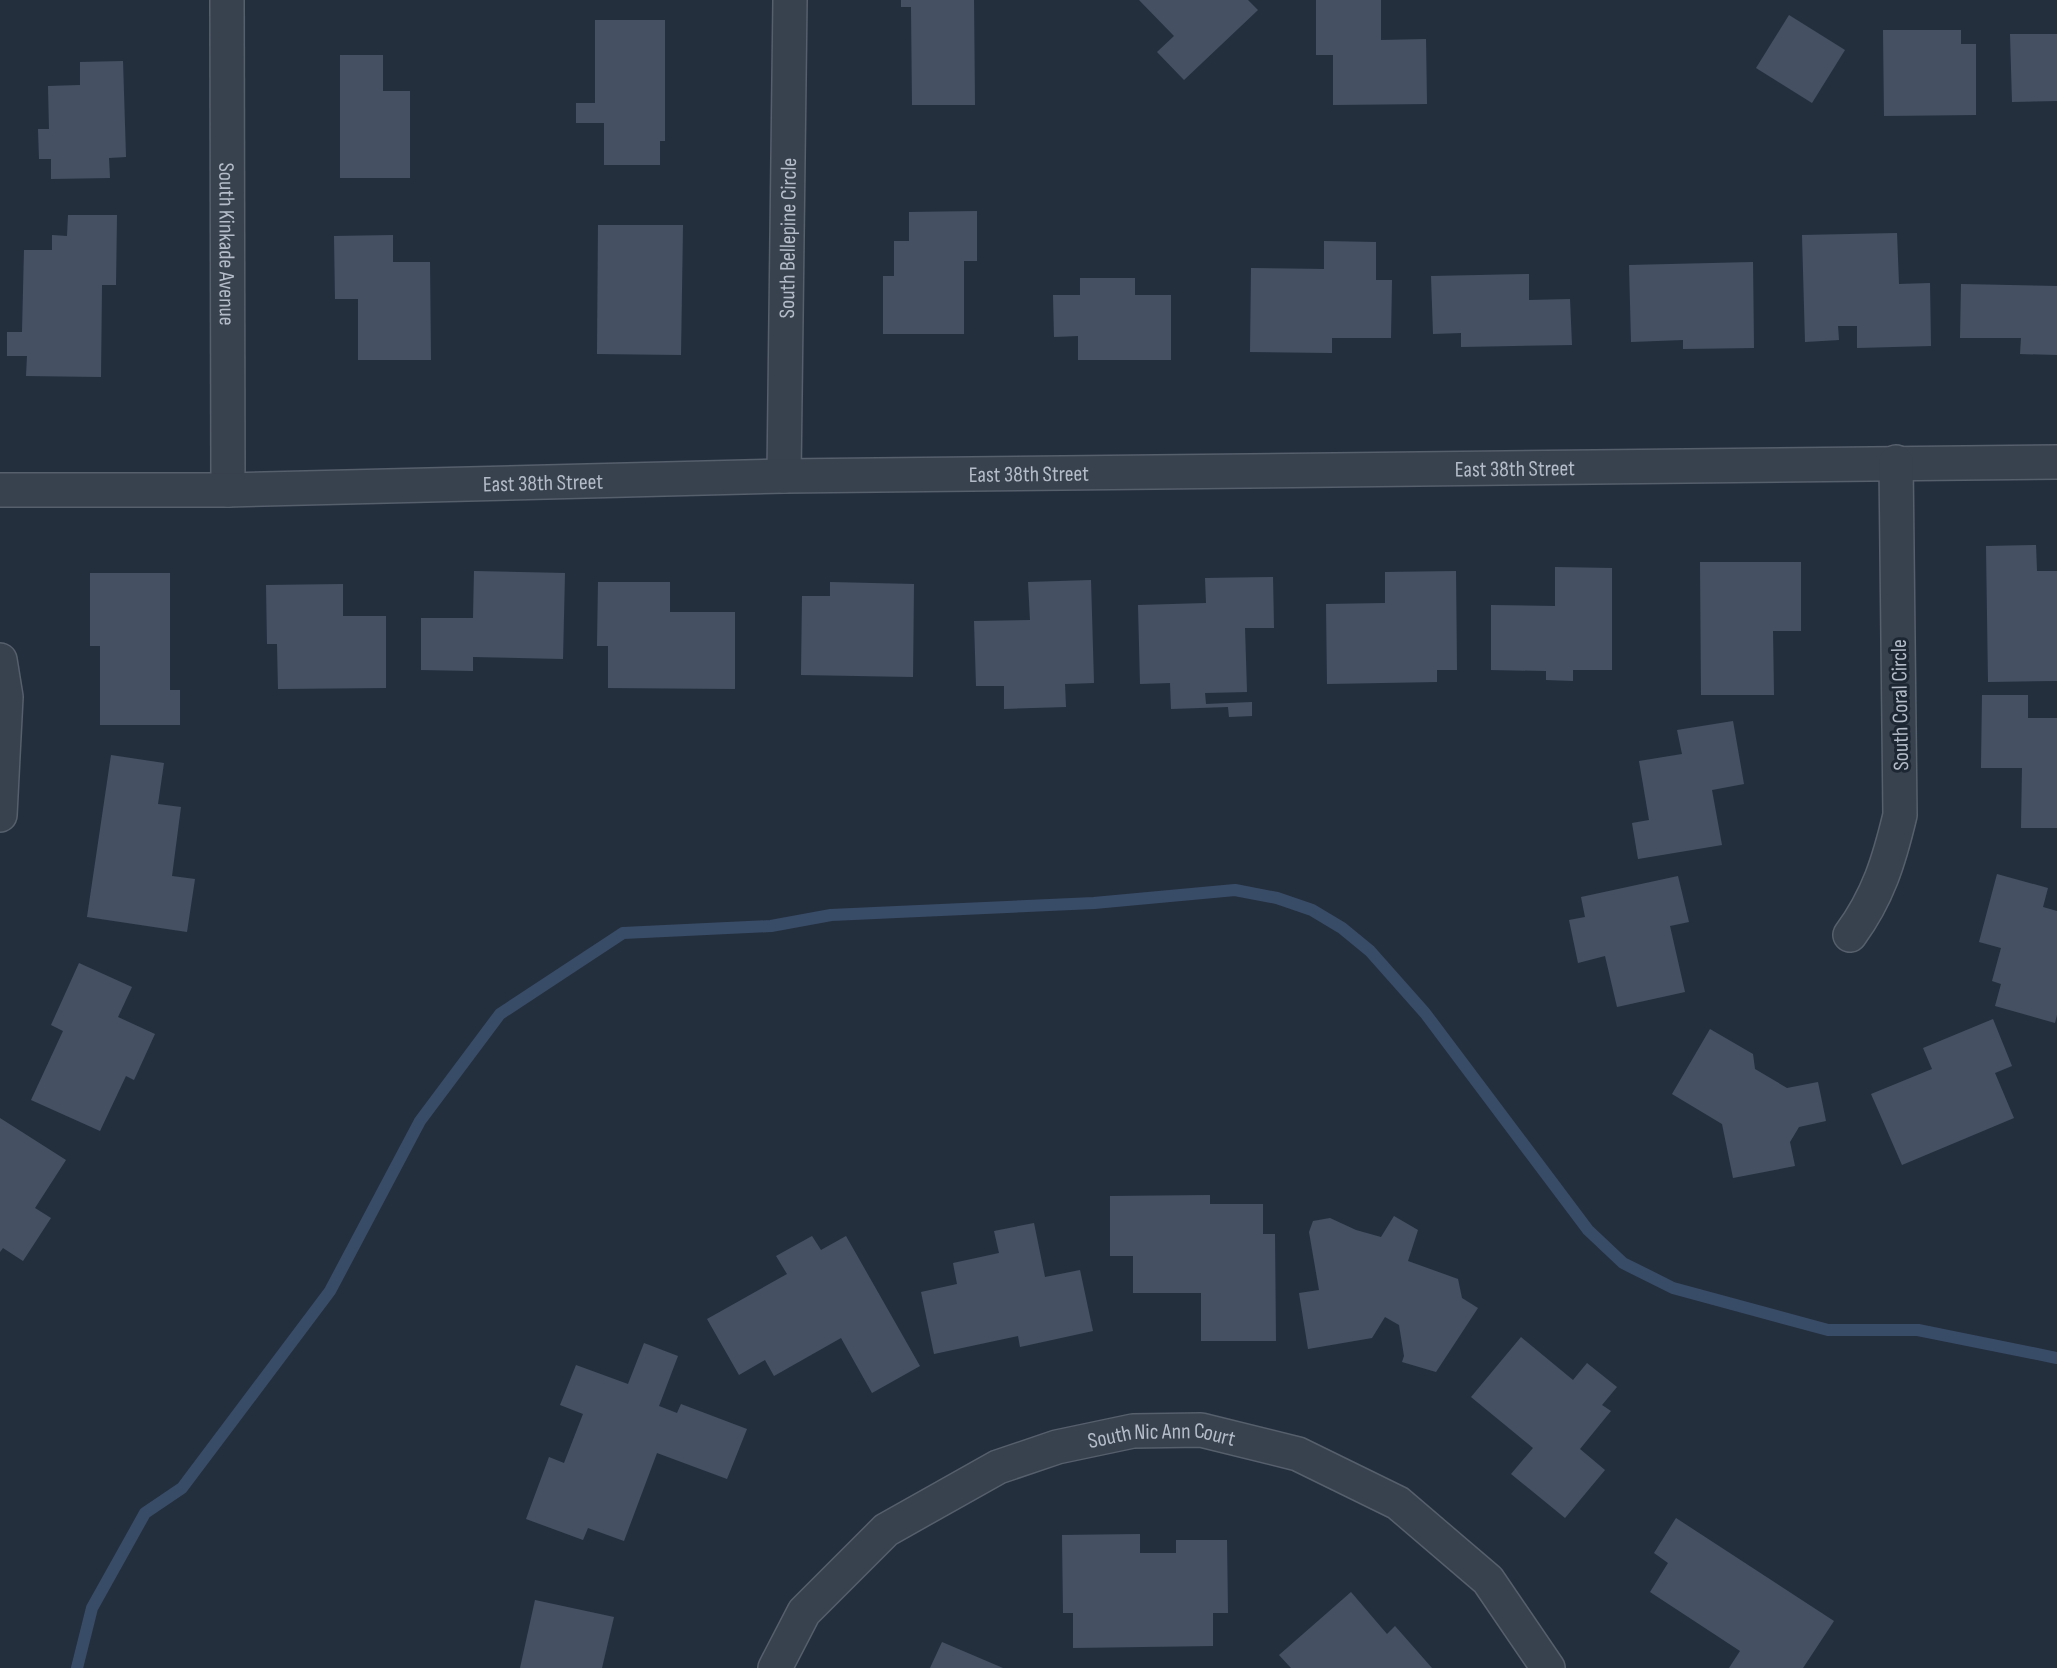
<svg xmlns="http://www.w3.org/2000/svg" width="2057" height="1668" viewBox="0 0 2057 1668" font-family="'Sofia Sans Condensed',sans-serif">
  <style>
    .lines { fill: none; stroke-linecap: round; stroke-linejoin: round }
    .stream { stroke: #394c67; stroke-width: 12 }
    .building { fill: #455162 }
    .street-casing { stroke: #565f6c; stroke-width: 36 }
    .street { stroke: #38414e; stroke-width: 33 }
    .labels { text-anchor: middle; stroke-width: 6; stroke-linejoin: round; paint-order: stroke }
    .street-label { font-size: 22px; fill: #b4bcc9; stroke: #1d2633 }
  </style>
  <rect width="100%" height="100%" fill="#242f3e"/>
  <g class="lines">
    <path class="stream" d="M 77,1668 L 92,1608 L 145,1513 L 182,1488 L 330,1291 L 420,1121 L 500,1014 L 623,933 L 771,926 L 831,915 L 1094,903 L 1235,890 L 1277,898 L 1312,910 L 1342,928 L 1370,951 L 1425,1013 L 1588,1230 L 1623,1263 L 1673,1288 L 1828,1330 L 1918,1330 L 2057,1358"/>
  </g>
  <g class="building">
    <path d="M 901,0 L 974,0 L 975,105 L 912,105 L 911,7 L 901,7 Z"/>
    <path d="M 1139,0 L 1248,0 L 1258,10 L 1184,80 L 1157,52 L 1174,36 Z"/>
    <path d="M 1316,0 L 1381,0 L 1381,40 L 1426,39 L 1427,104 L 1333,105 L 1333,55 L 1316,55 Z"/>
    <path d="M 1789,15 L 1845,50 L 1812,103 L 1756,68 Z"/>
    <path d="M 595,20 L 665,20 L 665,141 L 660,141 L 660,165 L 604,165 L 604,123 L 576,123 L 576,103 L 595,103 Z"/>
    <path d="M 1883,30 L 1961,30 L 1961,44 L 1976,44 L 1976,115 L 1884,116 Z"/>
    <path d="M 2010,34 L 2057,34 L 2057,101 L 2012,102 Z"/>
    <path d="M 340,55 L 383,55 L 383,91 L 410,91 L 410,178 L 340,178 Z"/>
    <path d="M 123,61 L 126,157 L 109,158 L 110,178 L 51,179 L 51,159 L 39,159 L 38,129 L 49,129 L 48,86 L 80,85 L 80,62 Z"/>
    <path d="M 977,211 L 977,261 L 964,261 L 964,334 L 883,334 L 883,276 L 894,276 L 894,241 L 909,241 L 909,212 Z"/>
    <path d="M 68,215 L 117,215 L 116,285 L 102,285 L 101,377 L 26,376 L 27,356 L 7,356 L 7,332 L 22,332 L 24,250 L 52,250 L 52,235 L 67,236 Z"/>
    <path d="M 598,225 L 683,225 L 681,355 L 597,354 Z"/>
    <path d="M 1897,233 L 1899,284 L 1930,283 L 1931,346 L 1857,348 L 1857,326 L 1838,326 L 1839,340 L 1805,342 L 1802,235 Z"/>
    <path d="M 393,235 L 393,262 L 430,262 L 431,360 L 358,360 L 358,299 L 335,299 L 334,236 Z"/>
    <path d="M 1324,241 L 1376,242 L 1376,280 L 1392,280 L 1391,338 L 1332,338 L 1332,353 L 1250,352 L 1251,268 L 1324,269 Z"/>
    <path d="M 1753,262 L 1754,348 L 1683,349 L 1683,340 L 1631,342 L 1629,265 Z"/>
    <path d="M 1529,274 L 1529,300 L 1570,299 L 1572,345 L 1461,347 L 1461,333 L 1433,334 L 1431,276 Z"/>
    <path d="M 1080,278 L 1135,278 L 1135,295 L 1171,295 L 1171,360 L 1078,360 L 1078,336 L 1054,337 L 1053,295 L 1080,295 Z"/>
    <path d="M 1961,284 L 2057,286 L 2057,355 L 2020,354 L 2021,338 L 1960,338 Z"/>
    <path d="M 2036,545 L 2037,571 L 2057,571 L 2057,681 L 1988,682 L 1986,546 Z"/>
    <path d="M 1700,562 L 1801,562 L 1801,631 L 1773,631 L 1774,695 L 1701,695 Z"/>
    <path d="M 1555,567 L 1612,568 L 1612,670 L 1573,670 L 1573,681 L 1546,680 L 1546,671 L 1491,670 L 1491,605 L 1555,606 Z"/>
    <path d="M 474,571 L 565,573 L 563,659 L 473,657 L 473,671 L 421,670 L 421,618 L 473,618 Z"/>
    <path d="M 1456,571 L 1457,670 L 1437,670 L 1437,682 L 1327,684 L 1326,604 L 1385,603 L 1385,572 Z"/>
    <path d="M 90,573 L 170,573 L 170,690 L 180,690 L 180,725 L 100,725 L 100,646 L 90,646 Z"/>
    <path d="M 1273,577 L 1274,628 L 1245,628 L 1247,692 L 1205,693 L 1206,704 L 1252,702 L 1252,716 L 1229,717 L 1228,707 L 1171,709 L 1170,683 L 1140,684 L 1138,605 L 1206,603 L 1205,578 Z"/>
    <path d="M 1091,580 L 1094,683 L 1065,684 L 1066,707 L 1004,709 L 1004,686 L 976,686 L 974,621 L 1030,620 L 1028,582 Z"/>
    <path d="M 598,582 L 670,582 L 670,612 L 735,612 L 735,689 L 608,688 L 608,646 L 597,646 Z"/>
    <path d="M 830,582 L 914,584 L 913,677 L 801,675 L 802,596 L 830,596 Z"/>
    <path d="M 343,584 L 343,616 L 386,616 L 386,688 L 278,689 L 277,644 L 267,644 L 266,585 Z"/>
    <path d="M 1982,695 L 2028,695 L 2028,718 L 2057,718 L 2057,828 L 2021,828 L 2022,768 L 1981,768 Z"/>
    <path d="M 1733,721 L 1744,784 L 1712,790 L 1722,845 L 1638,859 L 1632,823 L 1649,820 L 1639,761 L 1682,754 L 1677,730 Z"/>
    <path d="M 111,755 L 164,763 L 158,804 L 181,807 L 172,876 L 195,879 L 187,932 L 87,917 Z"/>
    <path d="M 1997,874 L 2048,888 L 2043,907 L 2057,911 L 2057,1015 L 2055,1023 L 1995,1006 L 2001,984 L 1992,981 L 2001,948 L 1979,942 Z"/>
    <path d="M 1678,876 L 1689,922 L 1670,926 L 1685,992 L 1617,1007 L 1605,956 L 1578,963 L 1569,920 L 1585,917 L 1581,897 Z"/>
    <path d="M 79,963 L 132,987 L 118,1017 L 155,1034 L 134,1080 L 126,1076 L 100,1131 L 31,1100 L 63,1031 L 51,1025 Z"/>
    <path d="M 1993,1019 L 2012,1066 L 1995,1073 L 2014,1118 L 1902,1165 L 1871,1094 L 1932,1069 L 1923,1048 Z"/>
    <path d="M 1710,1029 L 1753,1054 L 1755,1069 L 1787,1088 L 1818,1082 L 1826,1121 L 1799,1127 L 1790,1142 L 1795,1166 L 1733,1178 L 1722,1124 L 1672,1094 Z"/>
    <path d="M 0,1118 L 66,1160 L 35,1208 L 51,1218 L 23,1261 L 3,1248 L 0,1252 Z"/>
    <path d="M 1210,1195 L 1210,1204 L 1263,1204 L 1263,1234 L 1275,1234 L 1276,1341 L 1201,1341 L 1201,1293 L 1133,1293 L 1133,1256 L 1110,1256 L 1110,1196 Z"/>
    <path d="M 1394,1216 L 1418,1230 L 1408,1261 L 1458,1279 L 1462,1298 L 1478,1308 L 1436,1372 L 1402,1362 L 1404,1356 L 1399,1325 L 1385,1317 L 1372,1338 L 1308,1349 L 1299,1293 L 1319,1290 L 1309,1232 L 1313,1221 L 1330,1218 L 1356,1230 L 1381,1237 Z"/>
    <path d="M 1034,1223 L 1045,1277 L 1080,1270 L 1093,1331 L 1020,1347 L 1018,1336 L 934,1354 L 921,1292 L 957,1284 L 953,1263 L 999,1253 L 994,1231 Z"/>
    <path d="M 812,1236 L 821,1250 L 846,1236 L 920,1366 L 872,1393 L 841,1338 L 774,1376 L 765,1360 L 739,1375 L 707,1319 L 787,1274 L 776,1256 Z"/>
    <path d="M 1521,1337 L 1573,1380 L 1587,1363 L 1617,1387 L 1602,1405 L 1611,1411 L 1580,1449 L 1605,1470 L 1565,1518 L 1511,1474 L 1533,1448 L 1471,1397 Z"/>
    <path d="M 644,1343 L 678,1356 L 659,1406 L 677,1413 L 681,1404 L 747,1429 L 727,1479 L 657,1453 L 624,1541 L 588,1528 L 583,1540 L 526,1519 L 549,1457 L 564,1463 L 583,1414 L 560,1405 L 576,1365 L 628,1384 Z"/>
    <path d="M 1676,1518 L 1834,1621 L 1803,1668 L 1729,1668 L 1740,1651 L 1650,1592 L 1668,1563 L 1654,1553 Z"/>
    <path d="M 1140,1534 L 1140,1553 L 1176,1553 L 1176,1540 L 1227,1540 L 1228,1613 L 1213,1613 L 1213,1646 L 1073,1648 L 1073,1613 L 1063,1613 L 1062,1535 Z"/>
    <path d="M 1351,1592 L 1387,1634 L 1395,1626 L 1432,1668 L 1291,1668 L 1279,1655 Z"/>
    <path d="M 535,1600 L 614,1617 L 602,1668 L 520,1668 Z"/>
    <path d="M 942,1642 L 1003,1668 L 930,1668 Z"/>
  </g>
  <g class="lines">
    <g class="street-casing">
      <g id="street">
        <path id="s1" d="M 227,0 L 228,490"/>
        <path id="s2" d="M 784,476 L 790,0"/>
        <path id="s3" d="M 0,490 L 228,490 L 784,476 L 2057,462"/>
        <path d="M 0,660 L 6,697 L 0,815"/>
        <path d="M 1850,935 C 1878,897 1889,861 1900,815 L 1896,462"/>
        <path id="s4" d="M 775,1668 L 804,1612 L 886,1530 L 998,1467 L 1057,1447 L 1133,1431 L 1201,1430 L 1298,1454 L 1398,1503 L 1488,1580 L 1548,1668"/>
      </g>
    </g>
    <use href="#street" class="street"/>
  </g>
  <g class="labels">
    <g class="street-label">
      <text dy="8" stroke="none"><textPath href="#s2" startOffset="238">South Bellepine Circle</textPath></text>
      <text dy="8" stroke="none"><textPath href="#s1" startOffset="244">South Kinkade Avenue</textPath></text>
      <text dy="8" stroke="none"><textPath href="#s3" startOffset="1515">East 38th Street</textPath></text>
      <text dy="8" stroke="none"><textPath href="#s3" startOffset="1029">East 38th Street</textPath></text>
      <text dy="8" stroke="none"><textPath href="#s3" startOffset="543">East 38th Street</textPath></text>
      <text transform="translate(1899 705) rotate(-91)" y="8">South Coral Circle</text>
      <text dy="8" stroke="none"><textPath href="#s4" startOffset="476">South Nic Ann Court</textPath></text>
    </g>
  </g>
</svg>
